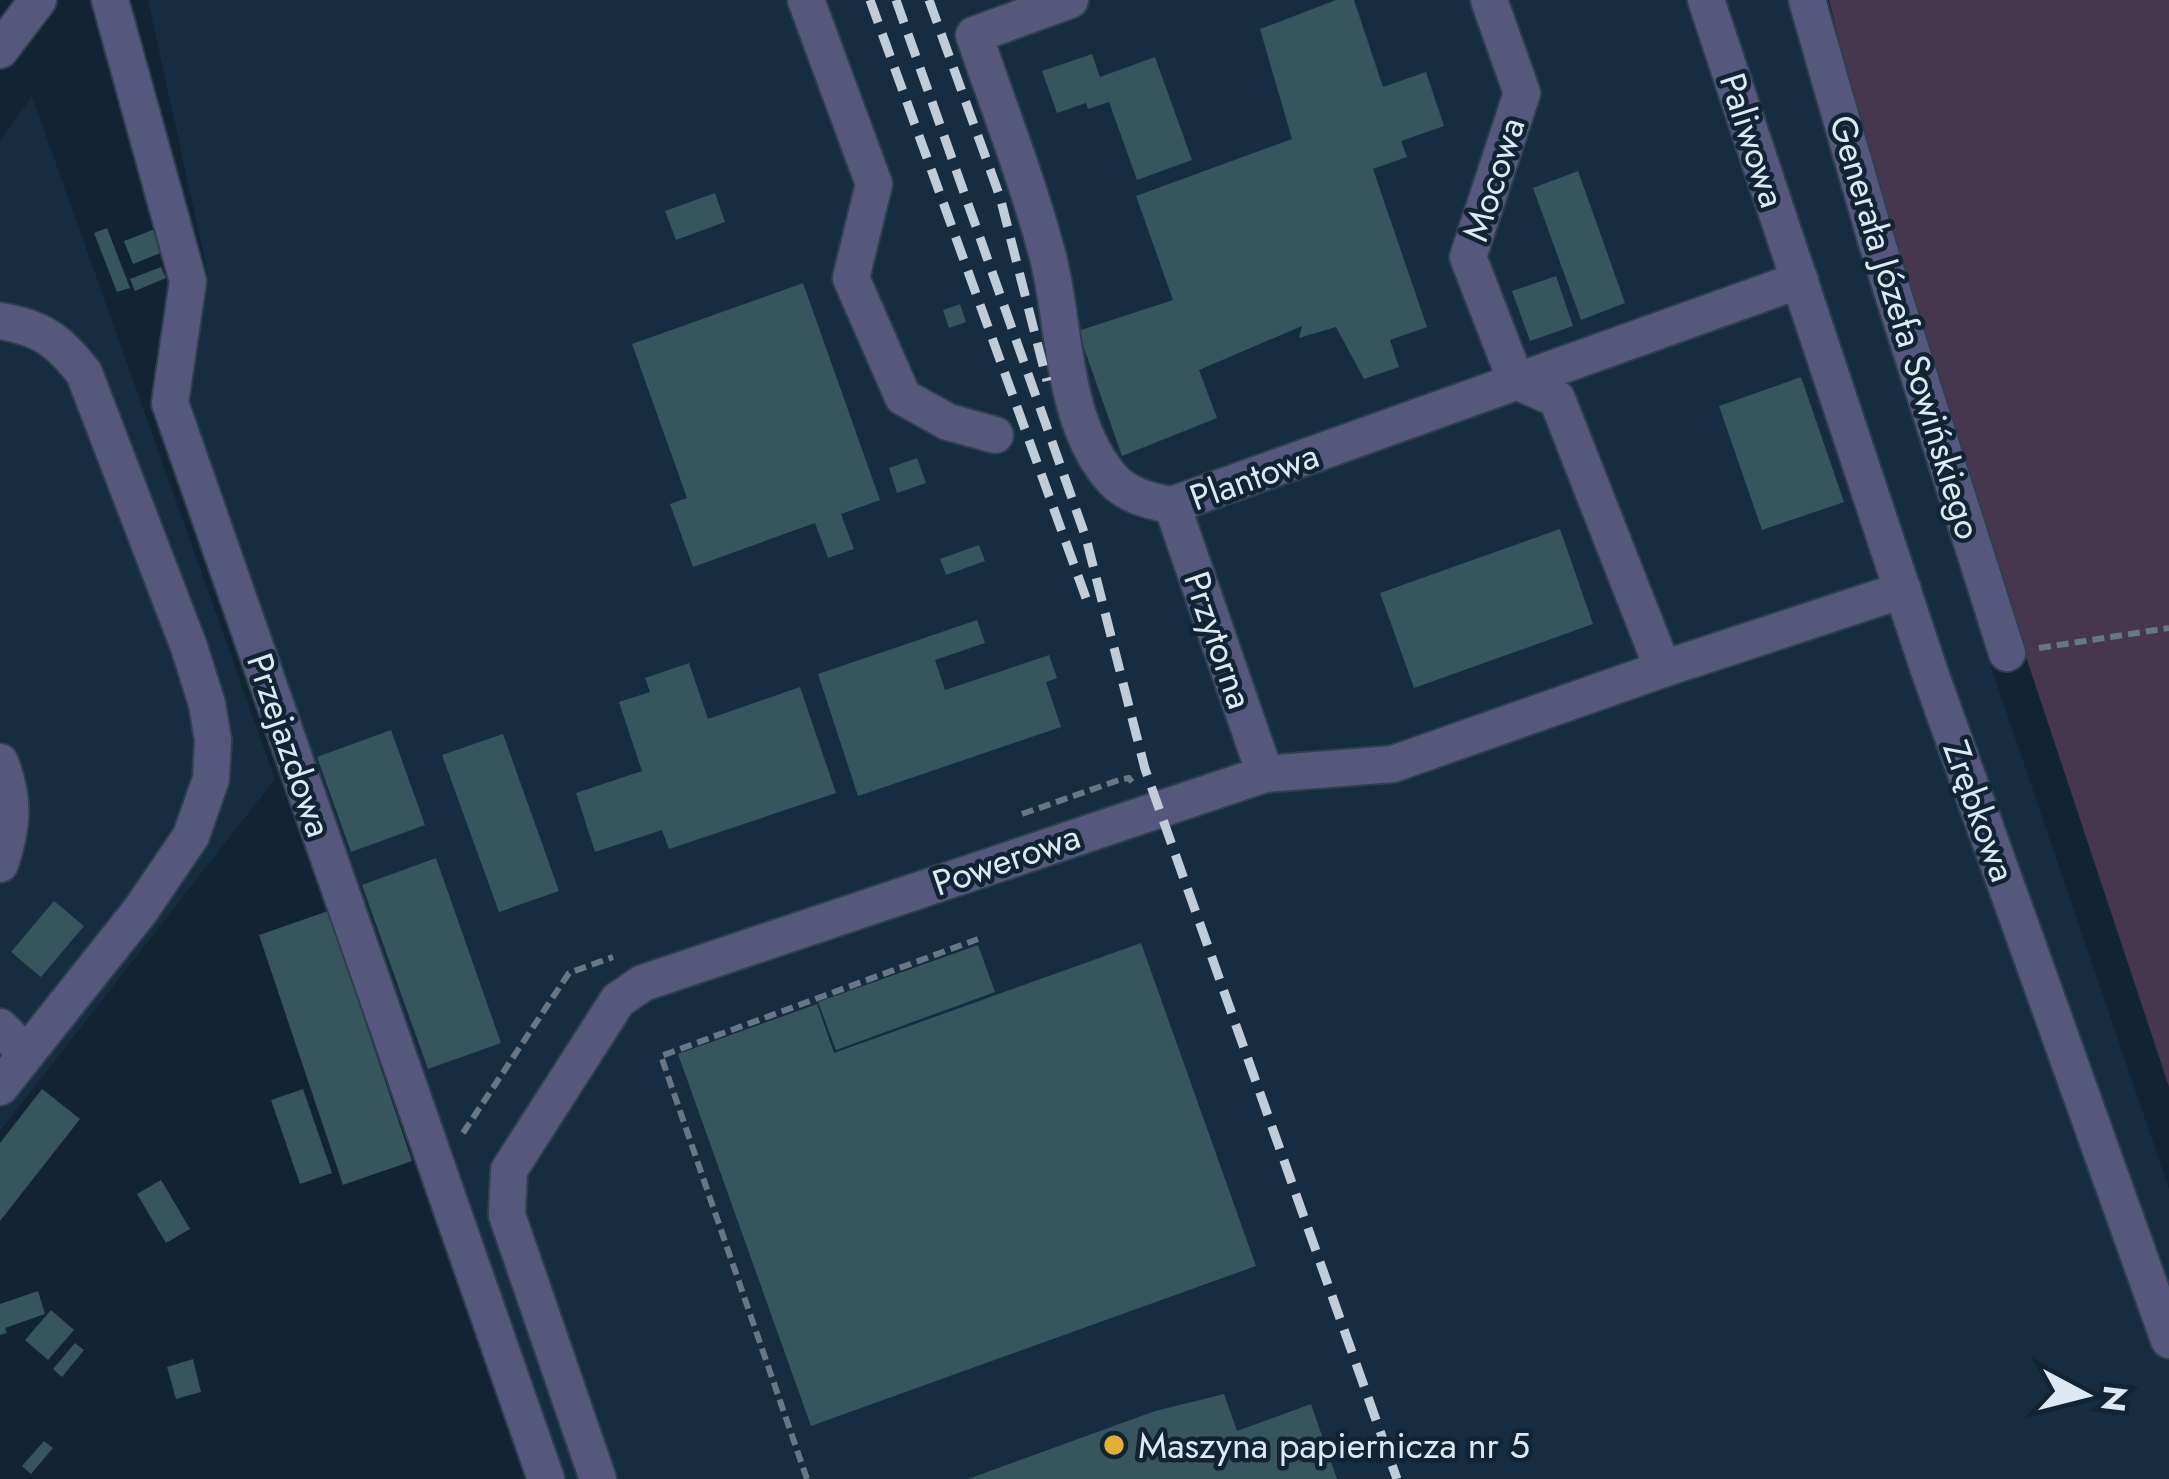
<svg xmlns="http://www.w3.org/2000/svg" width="2169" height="1479" viewBox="0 0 2169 1479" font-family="Jost,sans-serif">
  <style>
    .built { fill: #162c41 }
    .green { fill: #46364e }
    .building { fill: #37555d }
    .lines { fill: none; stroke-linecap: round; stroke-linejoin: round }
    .minor-casing { stroke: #2e3f4e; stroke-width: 40 }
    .path { stroke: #687785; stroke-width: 6; stroke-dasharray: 12 6; stroke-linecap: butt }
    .minor { stroke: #55577c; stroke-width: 36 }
    .rail { stroke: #c0ccd7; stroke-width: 9; stroke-dasharray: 24 12; stroke-linecap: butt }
    .poi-dot { fill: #e1af34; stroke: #122333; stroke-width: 4.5 }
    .labels { text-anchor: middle; stroke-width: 9; stroke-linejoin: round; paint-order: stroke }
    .street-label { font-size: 36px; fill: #dde8f3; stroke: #122333 }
    .poi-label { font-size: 36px; fill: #dde8f3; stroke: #122333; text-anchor: start }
  </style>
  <rect width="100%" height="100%" fill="#122333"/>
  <g class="built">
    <path d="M 148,0 L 1798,0 L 1861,247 L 1990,664 L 2169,1189 L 2169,1479 L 559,1479 L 186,400 L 208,275 Z"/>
    <path d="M 32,96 L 275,779 L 0,1131 L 0,141 Z"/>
  </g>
  <path class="green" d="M 1829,0 L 2169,0 L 2169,1087 L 1892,254 Z"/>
  <g class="building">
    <path d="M 1336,0 L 1354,0 L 1383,87 L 1426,72 L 1444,126 L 1401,141 L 1407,157 L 1373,169 L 1427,327 L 1390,340 L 1399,367 L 1364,379 L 1336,327 L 1299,338 L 1302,326 L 1199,370 L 1217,418 L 1122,456 L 1078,331 L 1173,300 L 1136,196 L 1292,139 L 1260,29 Z"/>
    <path d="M 1092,54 L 1100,77 L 1155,57 L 1192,160 L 1137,180 L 1109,102 L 1088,109 L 1086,103 L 1057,113 L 1042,71 Z"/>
    <path d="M 1578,171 L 1625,303 L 1581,320 L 1533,188 Z"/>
    <path d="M 715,193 L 725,222 L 676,240 L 665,211 Z"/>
    <path d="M 107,228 L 130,288 L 117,292 L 94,233 Z"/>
    <path d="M 155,229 L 163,252 L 133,264 L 124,241 Z"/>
    <path d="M 161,267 L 166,278 L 135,291 L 130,279 Z"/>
    <path d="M 1556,276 L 1573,326 L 1530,341 L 1512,291 Z"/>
    <path d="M 803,283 L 880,500 L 841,514 L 854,549 L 828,558 L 815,523 L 693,567 L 670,504 L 687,498 L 632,344 Z"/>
    <path d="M 960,304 L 966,322 L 949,328 L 943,310 Z"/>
    <path d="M 1801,377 L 1844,502 L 1762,530 L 1719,406 Z"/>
    <path d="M 917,458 L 926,483 L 897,493 L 889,468 Z"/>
    <path d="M 1560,529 L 1593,624 L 1414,688 L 1380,593 Z"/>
    <path d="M 979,545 L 985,561 L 946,575 L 940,559 Z"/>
    <path d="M 977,620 L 985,643 L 935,660 L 945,690 L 1049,655 L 1057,678 L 1046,682 L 1061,727 L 858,796 L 818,674 Z"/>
    <path d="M 689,663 L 708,719 L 800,687 L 836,793 L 669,849 L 662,830 L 595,852 L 576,793 L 642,771 L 619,702 L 650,692 L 645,678 Z"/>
    <path d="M 391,730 L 425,825 L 351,852 L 317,757 Z"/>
    <path d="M 503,734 L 559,891 L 499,912 L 442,755 Z"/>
    <path d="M 436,858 L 501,1043 L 428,1069 L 362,885 Z"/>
    <path d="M 54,901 L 84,926 L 41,977 L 11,952 Z"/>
    <path d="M 328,911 L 412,1161 L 343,1185 L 259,935 Z"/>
    <path d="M 1141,943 L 1256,1266 L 811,1426 L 678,1054 L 817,1004 L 834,1053 Z"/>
    <path d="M 978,945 L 995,992 L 836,1050 L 818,1002 Z"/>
    <path d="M 42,1089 L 80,1119 L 0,1221 L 0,1143 Z"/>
    <path d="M 303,1089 L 332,1173 L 300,1184 L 271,1100 Z"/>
    <path d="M 161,1180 L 190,1229 L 166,1243 L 137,1194 Z"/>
    <path d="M 38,1291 L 45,1314 L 5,1328 L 7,1333 L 0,1335 L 0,1304 Z"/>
    <path d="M 51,1310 L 74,1330 L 48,1360 L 25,1340 Z"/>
    <path d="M 75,1343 L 84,1350 L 62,1377 L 53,1369 Z"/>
    <path d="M 193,1359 L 201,1392 L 176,1399 L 167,1367 Z"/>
    <path d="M 1224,1394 L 1237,1431 L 1311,1404 L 1337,1479 L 968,1479 L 1155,1411 Z"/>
    <path d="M 44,1441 L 53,1448 L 31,1474 L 22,1466 Z"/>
  </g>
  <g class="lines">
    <g class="minor-casing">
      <g id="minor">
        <path d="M 110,0 L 188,281 L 170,403 L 546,1479"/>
        <path d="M 806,0 L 874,184 L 851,278 L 903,397 L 948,422 L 995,435"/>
        <path d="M 1070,0 L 974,35 C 999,107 1027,180 1047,253 C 1066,324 1060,413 1108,474 C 1124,495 1148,501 1172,505 L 1800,280"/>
        <path d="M 1489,0 L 1522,93 L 1468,257 L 1516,381 L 1557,399 L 1663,669"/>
        <path d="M 1706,0 L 1930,673 L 2169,1340"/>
        <path d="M 1807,0 L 1876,240 L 2007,653"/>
        <path d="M 0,50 L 38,0"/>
        <path d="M 0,321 C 42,328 58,340 84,373 L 189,647 L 207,704 L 213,740 L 211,779 L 191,836 L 140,911 L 0,1087"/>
        <path d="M 1172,505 L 1265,774"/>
        <path d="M 0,762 C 15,801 13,825 0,864"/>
        <path d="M 0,1027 L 26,1053"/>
        <path d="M 598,1479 L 507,1215 L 509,1170 L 618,1000 L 643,983 L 1265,774 L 1393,764 L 1663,669 L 1903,590"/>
      </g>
    </g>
    <g class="path">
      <path d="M 2039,648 L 2169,628"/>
      <path d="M 1022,814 L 1119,780 L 1129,778 L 1132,782"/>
      <path d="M 463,1133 L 569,973 L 613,957"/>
      <path d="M 807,1479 L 661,1056 L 978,939"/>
    </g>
    <use href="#minor" class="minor"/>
    <g class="rail">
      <path d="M 870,0 L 1086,598"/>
      <path d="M 896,0 L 1086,538 L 1145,769 L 1397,1479"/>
      <path d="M 929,0 L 1000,197 L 1047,381"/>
    </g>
  </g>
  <circle class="poi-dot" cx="1114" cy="1445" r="12"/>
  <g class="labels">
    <g class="street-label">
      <text transform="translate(1753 140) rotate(72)" y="13">Paliwowa</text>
      <text transform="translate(1493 179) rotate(-72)" y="13">Mocowa</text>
      <text transform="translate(1906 327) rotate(73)" y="13">Generała Józefa Sowińskiego</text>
      <text transform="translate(1254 476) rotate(-20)" y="13">Plantowa</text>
      <text transform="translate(1219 640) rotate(71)" y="13">Przytorna</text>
      <text transform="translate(290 745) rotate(71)" y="13">Przejazdowa</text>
      <text transform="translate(1980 811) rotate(70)" y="13">Zrębkowa</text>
      <text transform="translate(1006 859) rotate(-19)" y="13">Powerowa</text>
    </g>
    <g class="poi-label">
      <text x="1138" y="1458">Maszyna papiernicza nr 5</text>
    </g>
  </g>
  <g transform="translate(2085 1395) rotate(97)" stroke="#122333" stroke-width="9" paint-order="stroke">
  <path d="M0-9L21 45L0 30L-21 45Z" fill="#dde8f3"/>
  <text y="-18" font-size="33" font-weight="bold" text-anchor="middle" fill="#dde8f3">N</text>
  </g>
</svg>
